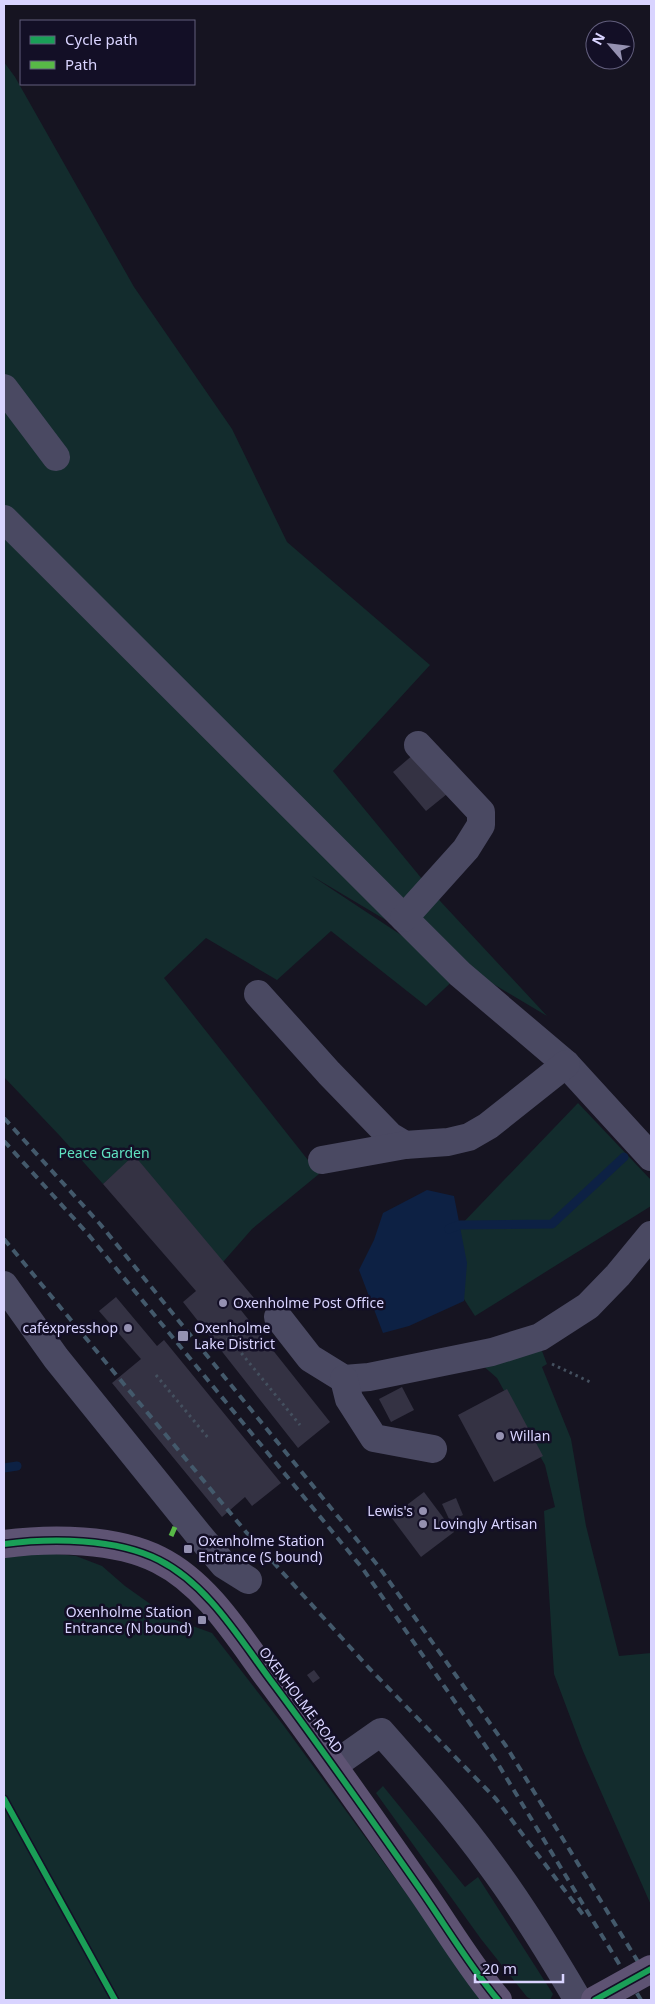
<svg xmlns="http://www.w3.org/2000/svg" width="655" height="2004" viewBox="0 0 655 2004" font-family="'Noto Sans',sans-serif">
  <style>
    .green { fill: #132c2d }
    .water { fill: #0d2144 }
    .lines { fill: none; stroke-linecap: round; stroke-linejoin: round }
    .stream { stroke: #0d2144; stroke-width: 9 }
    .building { fill: #343243 }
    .path { stroke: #44505f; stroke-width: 3; stroke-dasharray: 2.5 4; stroke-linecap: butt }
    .minor { stroke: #4a4962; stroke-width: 28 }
    .major { stroke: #5e5373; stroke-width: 28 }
    .rail { stroke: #43596b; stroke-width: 4; stroke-dasharray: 8 6; stroke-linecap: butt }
    .major-bridge { stroke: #5e5373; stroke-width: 28 }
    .quiet { stroke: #58b947; stroke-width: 5; stroke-dasharray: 10 5; stroke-linecap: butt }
    .cycleway-casing { stroke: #130f26; stroke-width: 9 }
    .cycleway { stroke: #1a9f57; stroke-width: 6 }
    .poi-dot { fill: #9591b1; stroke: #130f26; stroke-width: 2 }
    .labels { text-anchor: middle; stroke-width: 5; stroke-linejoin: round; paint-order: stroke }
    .park-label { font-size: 14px; fill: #5fe0c0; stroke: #130f26 }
    .poi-label { font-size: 14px; fill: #d9d4ff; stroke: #130f26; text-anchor: start }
    .street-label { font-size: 14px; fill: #d9d4ff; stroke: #130f26 }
  </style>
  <rect width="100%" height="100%" fill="#161421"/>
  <g class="green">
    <path d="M 4,62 L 15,77 L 134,287 L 232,429 L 287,542 L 430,665 L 333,771 L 441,902 L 547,1016 L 312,876 L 460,974 L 426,1006 L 331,931 L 277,980 L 206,938 L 164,978 L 319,1174 L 252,1229 L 223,1262 L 134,1156 L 103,1184 L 60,1136 L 4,1077 Z"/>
    <path d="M 578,1103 L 651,1180 L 651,1206 L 475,1316 L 434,1253 Z"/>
    <path d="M 539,1350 L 542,1351 L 547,1364 L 542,1367 L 571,1439 L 586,1526 L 619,1656 L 651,1653 L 651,1905 L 583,1751 L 554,1674 L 544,1511 L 555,1507 L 545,1465 L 497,1378 L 481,1364 Z"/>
    <path d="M 36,1552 L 76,1556 L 102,1566 L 125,1586 L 170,1618 L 212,1633 L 284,1726 L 484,2000 L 4,2000 L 4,1553 Z"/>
    <path d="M 383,1786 L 465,1887 L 478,1877 L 553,1994 L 550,2000 L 533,2000 L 527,1997 L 481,1939 L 376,1793 Z"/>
  </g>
  <path class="water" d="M 427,1190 L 454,1196 L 467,1263 L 464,1301 L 409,1326 L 383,1333 L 359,1270 L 374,1240 L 383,1213 Z"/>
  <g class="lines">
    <g class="stream">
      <path d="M 449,1229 L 459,1225 L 552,1224 L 624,1157"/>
      <path d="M 4,1468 L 17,1466"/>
    </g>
  </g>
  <g class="building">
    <path d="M 414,754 L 447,794 L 426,811 L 393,772 Z"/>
    <path d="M 134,1155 L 254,1298 L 240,1309 L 330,1422 L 298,1448 L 183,1302 L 196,1291 L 103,1184 Z"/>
    <path d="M 116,1297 L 157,1346 L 164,1340 L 281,1483 L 252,1506 L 245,1497 L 222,1517 L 112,1383 L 141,1359 L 99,1311 Z"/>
    <path d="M 402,1387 L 414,1410 L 391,1422 L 379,1399 Z"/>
    <path d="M 507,1389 L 543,1456 L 494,1482 L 458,1415 Z"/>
    <path d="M 424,1492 L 454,1532 L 421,1557 L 391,1517 Z"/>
    <path d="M 456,1498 L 463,1515 L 450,1521 L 442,1504 Z"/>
    <path d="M 314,1670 L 320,1678 L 313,1683 L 307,1675 Z"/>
  </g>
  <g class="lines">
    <g class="path">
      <path d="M 229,1338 L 300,1425"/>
      <path d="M 222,1344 L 250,1321"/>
      <path d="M 552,1364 L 590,1382"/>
      <path d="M 156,1375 L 209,1439"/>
    </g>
    <g class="minor">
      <path d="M 4,388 L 56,457"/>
      <path d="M 4,519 L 460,974 L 566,1064 L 651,1157"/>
      <path d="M 404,918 L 466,849 L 481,825 L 481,812 L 418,745"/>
      <path d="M 258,994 L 329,1073 L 390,1136 L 405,1145"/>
      <path d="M 322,1160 L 405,1145 L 448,1142 L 469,1137 L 488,1126 L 566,1064"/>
      <path d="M 4,1285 L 56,1358 L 198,1534 L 224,1565 L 248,1580"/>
      <path d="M 278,1317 L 310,1358 L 344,1379 L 369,1377 L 492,1352 L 540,1337 L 588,1306 L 618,1275 L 651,1235"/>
      <path d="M 344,1379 L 349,1399 L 374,1438 L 433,1449"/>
      <path d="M 334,1765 L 381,1732 C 419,1775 457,1818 491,1865 C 523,1908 551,1954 578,2000"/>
    </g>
    <path class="major" d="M 4,1544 C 51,1538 116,1538 159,1560 C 207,1584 238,1636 269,1678 C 320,1746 369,1816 418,1886 C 444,1923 470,1967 498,2000"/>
    <g class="rail">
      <path d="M 4,1118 L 100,1224 L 379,1567 L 506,1746 L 651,1983"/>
      <path d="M 4,1141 L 87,1233 L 363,1569 L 498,1764 L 641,2000"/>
      <path d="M 4,1239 L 246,1532 L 369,1668 L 496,1799 L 584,1916"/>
    </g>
    <path class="major-bridge" d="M 595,2000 L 651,1969"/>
    <path class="quiet" d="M 171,1536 L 175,1527"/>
    <g class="cycleway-casing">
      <g id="cycleway">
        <path d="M 4,1544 C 51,1538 116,1538 159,1560 C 207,1584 238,1636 269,1678 C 320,1746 369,1816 418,1886 C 444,1923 470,1967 498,2000"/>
        <path d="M 4,1799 L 115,2000"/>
        <path d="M 595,2000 L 651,1969"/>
      </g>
    </g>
    <use href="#cycleway" class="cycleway"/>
  </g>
  <g class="poi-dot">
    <circle cx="223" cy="1303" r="5"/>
    <circle cx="128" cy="1328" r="5"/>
    <rect x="177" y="1330" width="12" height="12" rx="2.5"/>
    <circle cx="500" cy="1436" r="5"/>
    <circle cx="423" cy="1511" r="5"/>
    <circle cx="423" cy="1524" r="5"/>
    <rect x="183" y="1544" width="10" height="10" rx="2.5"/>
    <rect x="197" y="1615" width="10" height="10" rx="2.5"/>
  </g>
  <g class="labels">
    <g class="park-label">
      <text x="104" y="1158">Peace Garden</text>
    </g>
    <g class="poi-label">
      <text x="233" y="1308">Oxenholme Post Office</text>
      <text x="118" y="1333" text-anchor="end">caféxpresshop</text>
      <text x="194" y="1333">Oxenholme<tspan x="194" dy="16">Lake District</tspan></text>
      <text x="510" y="1441">Willan</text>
      <text x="413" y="1516" text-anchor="end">Lewis's</text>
      <text x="433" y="1529">Lovingly Artisan</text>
      <text x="198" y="1546">Oxenholme Station<tspan x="198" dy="16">Entrance (S bound)</tspan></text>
      <text x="192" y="1617" text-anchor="end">Oxenholme Station<tspan x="192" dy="16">Entrance (N bound)</tspan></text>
    </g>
    <g class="street-label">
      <text transform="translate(301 1700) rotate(53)" y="5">OXENHOLME ROAD</text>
    </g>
  </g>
  <rect width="655" height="2004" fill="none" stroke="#d9d4ff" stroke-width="10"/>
  <rect x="20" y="20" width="175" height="65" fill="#130f26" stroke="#625e7d"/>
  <rect x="30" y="36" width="25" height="8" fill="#1a9f57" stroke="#625e7d"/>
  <text x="65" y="45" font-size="15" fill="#d9d4ff">Cycle path</text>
  <rect x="30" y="61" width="25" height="8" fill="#58b947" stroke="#625e7d"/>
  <text x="65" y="70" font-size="15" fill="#d9d4ff">Path</text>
  <g transform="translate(610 45) rotate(298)"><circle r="24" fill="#130f26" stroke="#625e7d"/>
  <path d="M0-4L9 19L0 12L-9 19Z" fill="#9591b1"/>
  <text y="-8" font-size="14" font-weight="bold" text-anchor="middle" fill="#d9d4ff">N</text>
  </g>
  <path d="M475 1974v8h88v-8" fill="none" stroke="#d9d4ff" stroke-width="2.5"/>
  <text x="482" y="1974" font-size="15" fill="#d9d4ff" stroke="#130f26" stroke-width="4" paint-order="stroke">20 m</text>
</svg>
